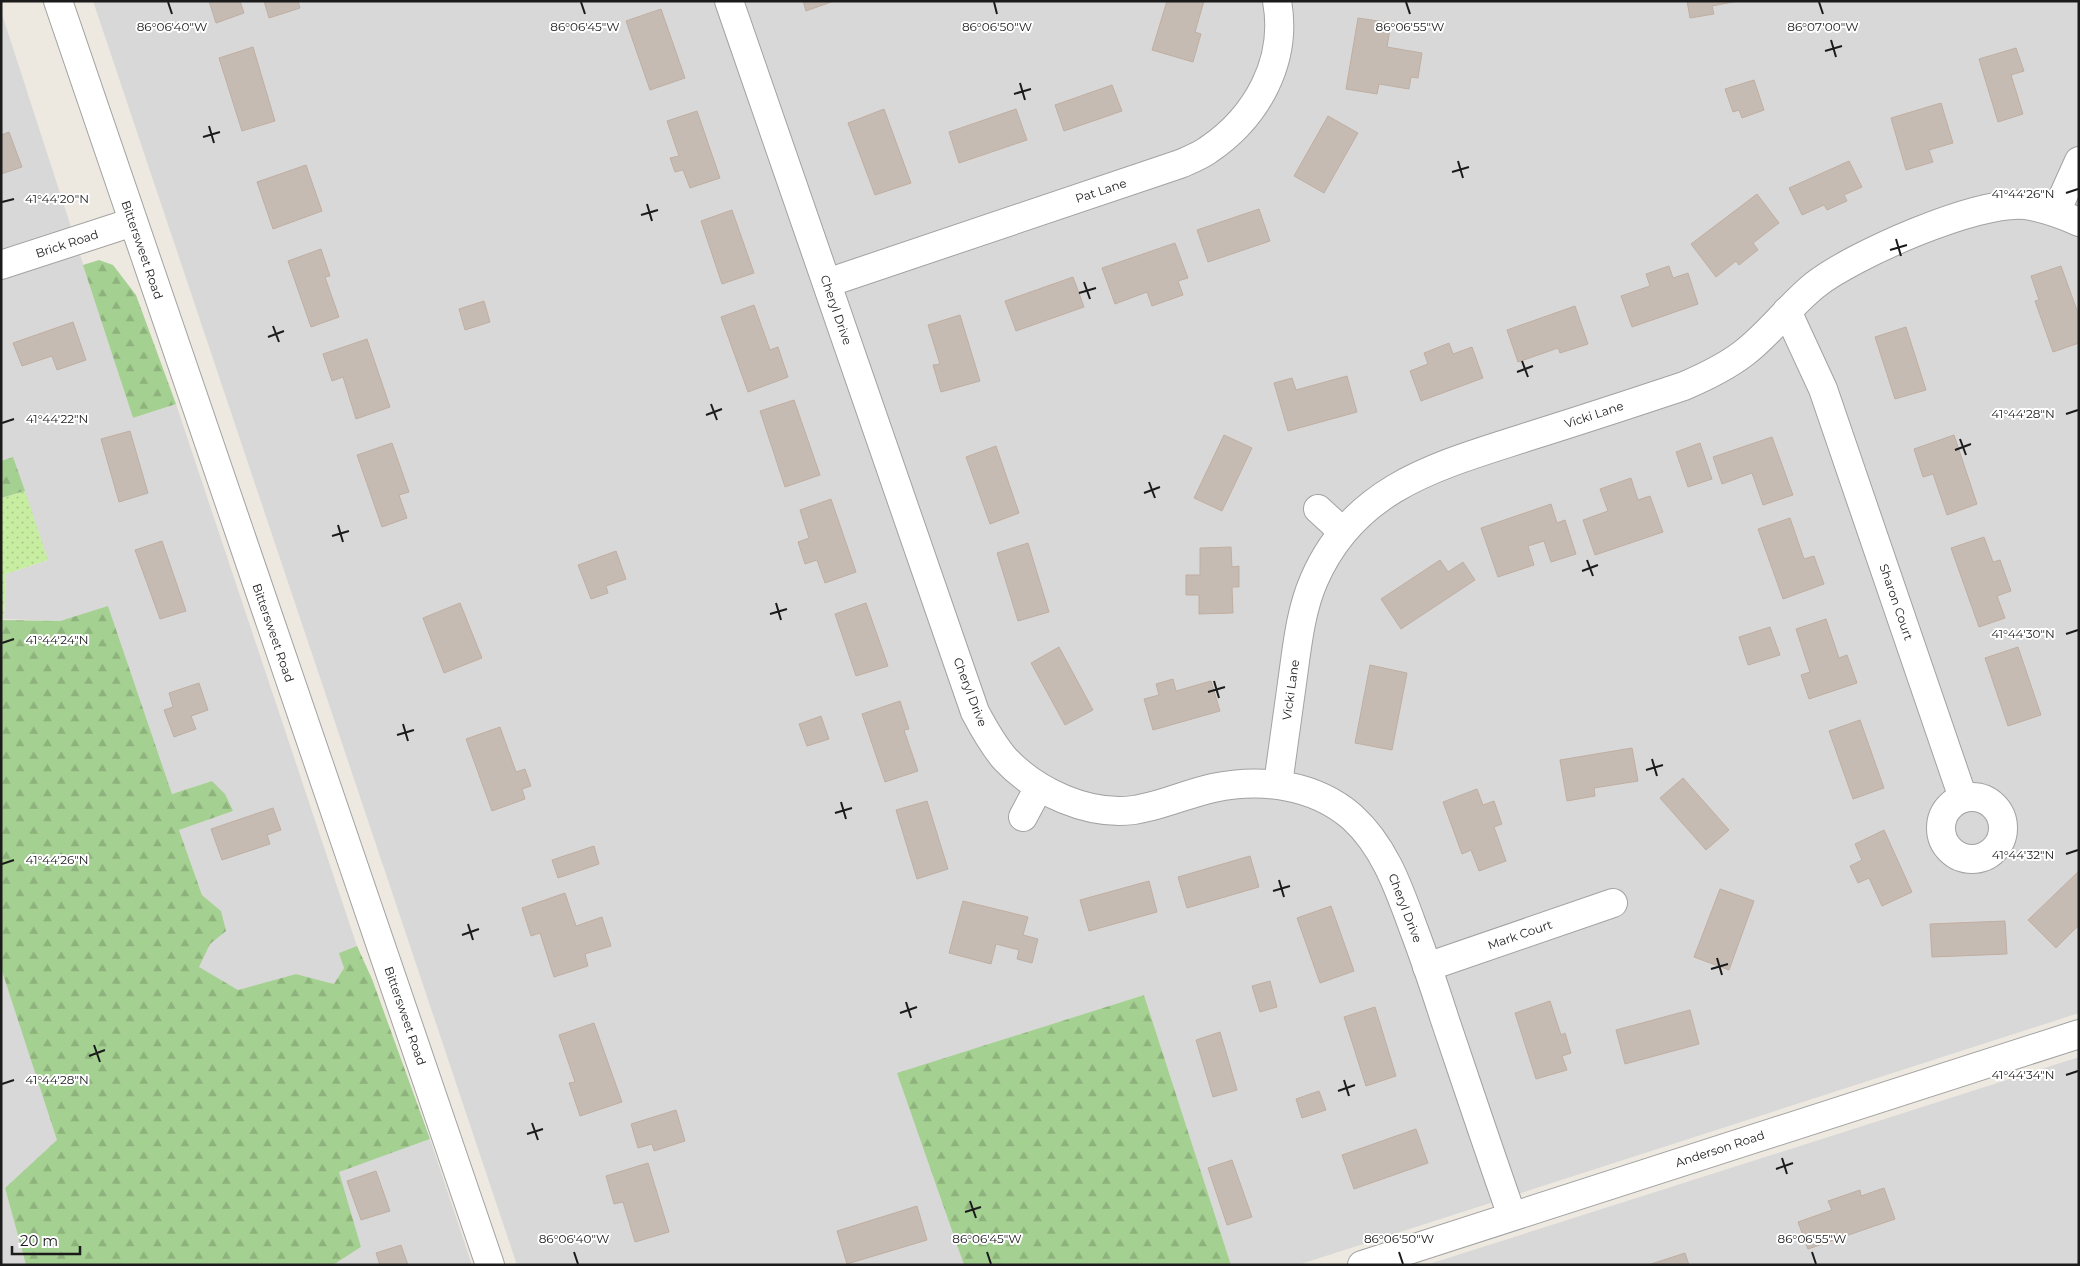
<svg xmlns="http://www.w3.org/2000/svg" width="2080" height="1266" viewBox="0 0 2080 1266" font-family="Montserrat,sans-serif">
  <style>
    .residential { fill: #d9d8d8 }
    .grass { fill: url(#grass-dots) }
    .forest { fill: url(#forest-firs) }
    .building { fill: #c5bbb3; stroke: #c0aea1 }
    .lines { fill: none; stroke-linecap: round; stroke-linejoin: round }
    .minor-casing { stroke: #a2a2a2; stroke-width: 30 }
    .minor { stroke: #fff; stroke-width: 28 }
    .ticks { fill: none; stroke: #1b1b1b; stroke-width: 2 }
    .labels { text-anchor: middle; stroke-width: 4; stroke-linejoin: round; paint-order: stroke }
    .street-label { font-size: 12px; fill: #1b1b1b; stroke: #fff }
    .ticks-label { font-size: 12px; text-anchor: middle; fill: #1b1b1b; stroke: #fff; stroke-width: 4; stroke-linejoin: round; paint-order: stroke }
  </style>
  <defs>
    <pattern id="grass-dots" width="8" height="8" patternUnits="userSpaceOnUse" patternTransform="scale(1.25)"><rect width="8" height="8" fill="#c7eda1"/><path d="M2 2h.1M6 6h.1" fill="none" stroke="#aacb8a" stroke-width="1.8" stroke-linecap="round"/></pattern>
    <pattern id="forest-firs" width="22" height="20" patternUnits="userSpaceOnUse" patternTransform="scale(1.25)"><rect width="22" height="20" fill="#a4d091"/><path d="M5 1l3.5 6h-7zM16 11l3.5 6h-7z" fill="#8db27c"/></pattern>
  </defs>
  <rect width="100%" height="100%" fill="#eee9e0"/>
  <g class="residential">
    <path d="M 93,1 L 2079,1 L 2079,1013 L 1298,1265 L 1231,1265 L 1144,995 L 898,1073 L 964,1265 L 517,1265 Z"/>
    <path d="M 1,11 L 133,418 L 176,404 L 357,946 L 340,953 L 344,968 L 334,984 L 296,974 L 238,990 L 198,967 L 210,944 L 221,911 L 202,895 L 179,830 L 233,811 L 212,781 L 172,794 L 108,607 L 60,621 L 4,619 L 6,574 L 48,560 L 13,458 L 1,461 Z"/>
    <path d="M 1,968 L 58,1140 L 5,1188 L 26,1265 L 1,1265 Z"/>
    <path d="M 2079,1057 L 2079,1265 L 1426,1265 Z"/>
    <path d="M 430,1139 L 472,1265 L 333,1265 L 361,1247 L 338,1172 Z"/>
  </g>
  <path class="grass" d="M 25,491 L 48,560 L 6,574 L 4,619 L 1,620 L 1,498 Z"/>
  <g class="forest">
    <path d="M 99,260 L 113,265 L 136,295 L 176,404 L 133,418 L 83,265 Z"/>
    <path d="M 13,457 L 25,491 L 1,498 L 1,461 Z"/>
    <path d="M 108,606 L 172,794 L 212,781 L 225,794 L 233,811 L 179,830 L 202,895 L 221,911 L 226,931 L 210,944 L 199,967 L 238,990 L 296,974 L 334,984 L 344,968 L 339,953 L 357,946 L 372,979 L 430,1139 L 339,1172 L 361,1247 L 333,1265 L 26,1265 L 5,1188 L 57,1140 L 1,968 L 1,620 L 60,621 Z"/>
    <path d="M 1144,995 L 1231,1265 L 964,1265 L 897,1073 Z"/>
  </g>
  <g class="building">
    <path d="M 209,1 L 240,1 L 244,13 L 216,23 Z"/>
    <path d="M 264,1 L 298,1 L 300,8 L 269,18 Z"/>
    <path d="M 803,1 L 834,1 L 806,11 Z"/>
    <path d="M 1167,1 L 1204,1 L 1195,32 L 1201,34 L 1193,62 L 1152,50 Z"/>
    <path d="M 1687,1 L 1738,1 L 1712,6 L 1714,14 L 1690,18 Z"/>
    <path d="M 661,9 L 685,78 L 650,90 L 626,21 Z"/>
    <path d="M 1358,18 L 1391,23 L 1387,47 L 1422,53 L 1418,78 L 1411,77 L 1409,89 L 1379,84 L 1377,94 L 1346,89 Z"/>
    <path d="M 253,47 L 275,121 L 242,131 L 219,58 Z"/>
    <path d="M 2016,48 L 2024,71 L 2011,75 L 2023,114 L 1998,122 L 1979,59 Z"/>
    <path d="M 1754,80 L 1764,110 L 1742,118 L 1739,110 L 1733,112 L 1725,89 Z"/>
    <path d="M 1112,85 L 1122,111 L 1064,131 L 1055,105 Z"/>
    <path d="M 1941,103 L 1953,143 L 1929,150 L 1933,162 L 1906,170 L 1891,118 Z"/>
    <path d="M 884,109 L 911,183 L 875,195 L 848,123 Z"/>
    <path d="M 1016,109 L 1027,140 L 959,163 L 949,132 Z"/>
    <path d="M 697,111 L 720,178 L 690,188 L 683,170 L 675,172 L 670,158 L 679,156 L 667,121 Z"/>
    <path d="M 1328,116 L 1358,133 L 1324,193 L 1294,176 Z"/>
    <path d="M 9,132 L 22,167 L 1,174 L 1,135 Z"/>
    <path d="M 1849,161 L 1862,187 L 1844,195 L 1847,201 L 1827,210 L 1824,205 L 1802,215 L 1789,188 Z"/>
    <path d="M 306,165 L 322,211 L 273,229 L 257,182 Z"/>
    <path d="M 1757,194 L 1779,223 L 1753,243 L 1758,250 L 1739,265 L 1736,261 L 1716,277 L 1691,244 Z"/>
    <path d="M 1259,209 L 1270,241 L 1208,262 L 1197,230 Z"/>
    <path d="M 732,210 L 754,273 L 722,284 L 701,221 Z"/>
    <path d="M 1175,243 L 1188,278 L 1178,281 L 1183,295 L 1152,306 L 1147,292 L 1115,304 L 1102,268 Z"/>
    <path d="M 321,249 L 330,276 L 325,277 L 339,317 L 311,327 L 288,261 Z"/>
    <path d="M 1669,266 L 1673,278 L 1688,273 L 1698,304 L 1632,327 L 1621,296 L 1650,286 L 1646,274 Z"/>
    <path d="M 2061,266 L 2079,316 L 2079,343 L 2053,352 L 2035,301 L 2039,300 L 2031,276 Z"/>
    <path d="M 1073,277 L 1084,307 L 1016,331 L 1005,301 Z"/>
    <path d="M 484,301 L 490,322 L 465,330 L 459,309 Z"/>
    <path d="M 754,305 L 770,350 L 778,347 L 788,377 L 748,392 L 721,317 Z"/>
    <path d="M 1575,306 L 1588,344 L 1560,353 L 1558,348 L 1518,362 L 1507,330 Z"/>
    <path d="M 960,315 L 980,381 L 941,392 L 933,365 L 940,364 L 928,325 Z"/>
    <path d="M 73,322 L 86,360 L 57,370 L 52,356 L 22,366 L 13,343 Z"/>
    <path d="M 1906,327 L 1926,390 L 1895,399 L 1875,337 Z"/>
    <path d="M 367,339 L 390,407 L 356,419 L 343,377 L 332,381 L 323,354 Z"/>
    <path d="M 1449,343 L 1453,354 L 1472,347 L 1483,378 L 1421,401 L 1410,371 L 1428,364 L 1424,353 Z"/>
    <path d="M 1347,376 L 1357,412 L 1288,431 L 1274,383 L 1292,378 L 1296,390 Z"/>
    <path d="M 794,400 L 820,475 L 785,487 L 760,411 Z"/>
    <path d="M 130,431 L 148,493 L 119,502 L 101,439 Z"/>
    <path d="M 1224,435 L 1252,448 L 1222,511 L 1194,498 Z"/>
    <path d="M 1954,435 L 1977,504 L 1947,515 L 1933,474 L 1923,477 L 1914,449 Z"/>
    <path d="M 1772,437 L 1793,495 L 1763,505 L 1752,473 L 1722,484 L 1713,457 Z"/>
    <path d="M 392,443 L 409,492 L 399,495 L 407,518 L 382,527 L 357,455 Z"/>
    <path d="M 1700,443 L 1712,479 L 1688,487 L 1676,452 Z"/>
    <path d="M 996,446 L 1019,513 L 990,524 L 966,457 Z"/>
    <path d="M 1631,478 L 1638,500 L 1650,496 L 1663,532 L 1595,555 L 1583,520 L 1608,511 L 1600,489 Z"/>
    <path d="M 831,499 L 856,572 L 825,583 L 817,560 L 805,564 L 798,542 L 809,538 L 800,510 Z"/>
    <path d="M 1551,504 L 1557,523 L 1565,520 L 1576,554 L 1551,562 L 1544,541 L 1528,546 L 1534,565 L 1498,577 L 1481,528 Z"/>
    <path d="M 1790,518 L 1804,559 L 1814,556 L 1824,584 L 1783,599 L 1758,529 Z"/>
    <path d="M 1984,537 L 1993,562 L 2000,560 L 2011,591 L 1997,596 L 2005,618 L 1979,627 L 1951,548 Z"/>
    <path d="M 162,541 L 186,611 L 160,619 L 135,550 Z"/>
    <path d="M 1028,543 L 1049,612 L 1018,621 L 997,553 Z"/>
    <path d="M 1231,547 L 1232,567 L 1239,566 L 1239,587 L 1232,587 L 1233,613 L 1199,614 L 1199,595 L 1186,595 L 1186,575 L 1200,575 L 1200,548 Z"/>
    <path d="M 616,551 L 626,579 L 606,586 L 608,593 L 591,599 L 578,565 Z"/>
    <path d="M 1440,560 L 1448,572 L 1463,562 L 1475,580 L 1401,629 L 1381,599 Z"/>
    <path d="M 460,603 L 482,658 L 444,673 L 423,618 Z"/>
    <path d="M 866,603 L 888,666 L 856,676 L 835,614 Z"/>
    <path d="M 1826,619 L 1839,658 L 1847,655 L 1857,683 L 1809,699 L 1801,675 L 1810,672 L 1796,629 Z"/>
    <path d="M 1770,627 L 1780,655 L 1748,665 L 1739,637 Z"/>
    <path d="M 1059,647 L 1093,710 L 1065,725 L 1031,663 Z"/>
    <path d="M 2018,647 L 2041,715 L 2008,726 L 1985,658 Z"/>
    <path d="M 1370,665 L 1407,673 L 1392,750 L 1355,743 Z"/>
    <path d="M 1173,679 L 1176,691 L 1211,681 L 1220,711 L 1153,730 L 1144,699 L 1159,695 L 1156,684 Z"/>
    <path d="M 199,683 L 208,710 L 191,716 L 196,729 L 174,737 L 164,710 L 173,707 L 169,693 Z"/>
    <path d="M 900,701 L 909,729 L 904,730 L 918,771 L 885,782 L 862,714 Z"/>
    <path d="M 821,716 L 829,739 L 807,746 L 799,724 Z"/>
    <path d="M 1860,720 L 1884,788 L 1853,799 L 1829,731 Z"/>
    <path d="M 500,727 L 516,772 L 525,769 L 531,786 L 522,789 L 525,799 L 492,811 L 466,739 Z"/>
    <path d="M 1632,748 L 1638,781 L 1594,788 L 1595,796 L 1567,801 L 1560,760 Z"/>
    <path d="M 1683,778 L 1729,830 L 1706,850 L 1660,798 Z"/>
    <path d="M 1477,789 L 1483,805 L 1494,801 L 1502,824 L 1494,827 L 1506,861 L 1479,871 L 1471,850 L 1462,854 L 1443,802 Z"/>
    <path d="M 927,801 L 948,869 L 917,879 L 896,810 Z"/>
    <path d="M 273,808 L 281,830 L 267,835 L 270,844 L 222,860 L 211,829 Z"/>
    <path d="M 1884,830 L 1912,892 L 1882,906 L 1869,878 L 1858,883 L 1850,866 L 1862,860 L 1855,844 Z"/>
    <path d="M 594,846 L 599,864 L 558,878 L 552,860 Z"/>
    <path d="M 1250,856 L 1259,887 L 1187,908 L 1178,877 Z"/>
    <path d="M 2079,871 L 2079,925 L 2056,948 L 2028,920 Z"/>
    <path d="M 1149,881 L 1157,912 L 1089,931 L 1080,900 Z"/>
    <path d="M 1720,889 L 1754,901 L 1729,970 L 1694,957 Z"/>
    <path d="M 565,893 L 576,926 L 602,917 L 611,946 L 585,954 L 588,966 L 554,977 L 540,933 L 531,936 L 522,908 Z"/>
    <path d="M 963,901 L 1028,917 L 1023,935 L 1038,939 L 1032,963 L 1017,959 L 1019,950 L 996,944 L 991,964 L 949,953 Z"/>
    <path d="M 1331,906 L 1354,971 L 1320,983 L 1297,918 Z"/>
    <path d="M 2005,921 L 2007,954 L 1932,957 L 1930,924 Z"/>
    <path d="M 1270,981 L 1277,1007 L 1260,1012 L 1252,986 Z"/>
    <path d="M 1550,1001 L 1561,1035 L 1565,1033 L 1571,1053 L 1562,1056 L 1567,1070 L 1536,1079 L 1515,1013 Z"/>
    <path d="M 1375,1007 L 1396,1076 L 1366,1086 L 1344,1017 Z"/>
    <path d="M 1690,1010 L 1699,1044 L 1625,1064 L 1616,1030 Z"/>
    <path d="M 594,1023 L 622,1102 L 580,1116 L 569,1083 L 575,1082 L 559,1035 Z"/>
    <path d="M 1220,1032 L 1237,1090 L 1213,1097 L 1196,1040 Z"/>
    <path d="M 1319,1091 L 1326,1110 L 1302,1118 L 1296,1099 Z"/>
    <path d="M 676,1110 L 685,1141 L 654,1151 L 652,1144 L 638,1148 L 631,1124 Z"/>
    <path d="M 1416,1129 L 1428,1163 L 1354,1189 L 1342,1155 Z"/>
    <path d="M 1232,1160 L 1252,1217 L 1227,1225 L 1208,1168 Z"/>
    <path d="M 648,1163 L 669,1232 L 635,1242 L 623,1202 L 614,1204 L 606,1176 Z"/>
    <path d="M 376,1171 L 390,1211 L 361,1220 L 347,1181 Z"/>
    <path d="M 1884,1188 L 1895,1219 L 1808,1249 L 1798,1222 L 1832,1210 L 1828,1201 L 1860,1190 L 1861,1196 Z"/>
    <path d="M 917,1206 L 927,1240 L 847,1264 L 837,1231 Z"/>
    <path d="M 401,1245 L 408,1265 L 380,1265 L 376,1253 Z"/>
    <path d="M 1685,1253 L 1689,1265 L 1648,1265 Z"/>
  </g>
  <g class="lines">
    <g class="minor-casing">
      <g id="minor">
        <path d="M 58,1 L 490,1265"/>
        <path d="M 729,1 L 975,712 C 984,729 993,745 1005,759 C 1036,792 1088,816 1134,810 C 1161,806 1186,794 1213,788 C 1261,778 1314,784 1352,817 C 1385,847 1399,889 1414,930 C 1425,959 1435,989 1445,1020 C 1467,1085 1489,1151 1512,1216"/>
        <path d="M 2056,212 L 2079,161"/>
        <path d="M 1,265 L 133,222"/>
        <path d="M 827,283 L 1180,164 C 1189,160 1200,156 1208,150 C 1257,117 1288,61 1277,1"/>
        <path d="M 1787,311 L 1823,389 L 1963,798"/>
        <path d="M 1318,509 L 1343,532"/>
        <path d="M 1278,784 C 1283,750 1287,717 1292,683 C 1297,648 1300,612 1314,580 C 1355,485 1441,465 1530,436 C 1581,420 1633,403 1684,386 C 1705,377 1726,367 1744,353 C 1770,333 1789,306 1815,285 C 1853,255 1977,200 2025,205 C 2044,208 2061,214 2079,222"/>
        <circle cx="1972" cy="828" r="31"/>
        <path d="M 1023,817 L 1039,787"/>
        <path d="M 1427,967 L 1613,903"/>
        <path d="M 1362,1265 L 2079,1034"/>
      </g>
    </g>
    <use href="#minor" class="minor"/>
  </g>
  <path class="ticks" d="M 168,2 L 172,14M 581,2 L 585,14M 994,2 L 997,14M 1406,2 L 1410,14M 1819,2 L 1823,14M 1831,40 L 1836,57M 1825,51 L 1842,46M 1020,83 L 1025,100M 1014,94 L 1031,89M 209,126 L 214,143M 203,137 L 220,132M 1458,161 L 1463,178M 1452,172 L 1469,167M 2066,193 L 2078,189M 2,202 L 14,199M 647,204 L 652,221M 641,215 L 658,210M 1896,239 L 1901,256M 1890,250 L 1907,245M 1084,282 L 1090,299M 1079,293 L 1096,288M 273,326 L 279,342M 268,337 L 284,331M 1522,361 L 1528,377M 1517,372 L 1533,366M 711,404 L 717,420M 2066,414 L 2078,410M 706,415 L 722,409M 2,423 L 14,419M 1960,439 L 1966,455M 1955,450 L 1971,444M 1149,482 L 1155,498M 1144,493 L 1160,487M 338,525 L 343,542M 332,536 L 349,531M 1587,560 L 1593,576M 1582,571 L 1598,565M 776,603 L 781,620M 770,614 L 787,609M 2066,634 L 2078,630M 2,643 L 14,639M 1214,681 L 1219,698M 1208,692 L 1225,687M 403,724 L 408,741M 397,735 L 414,730M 1652,759 L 1657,776M 1646,770 L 1663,765M 841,802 L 846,819M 835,813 L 852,808M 2066,854 L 2078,850M 2,864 L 14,860M 1279,880 L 1284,897M 1273,891 L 1290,886M 468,924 L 473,940M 462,935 L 479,929M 1717,958 L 1722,975M 1711,969 L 1728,964M 906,1002 L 911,1018M 900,1013 L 917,1007M 94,1045 L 100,1062M 89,1056 L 105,1050M 2066,1075 L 2078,1071M 1344,1080 L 1349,1096M 2,1084 L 14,1080M 1338,1091 L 1355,1085M 532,1123 L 538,1140M 527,1134 L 543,1129M 1782,1158 L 1787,1174M 1776,1169 L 1793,1163M 970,1201 L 976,1218M 965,1212 L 981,1207M 574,1252 L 578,1264M 987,1252 L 991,1264M 1399,1252 L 1403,1264M 1812,1252 L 1816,1264"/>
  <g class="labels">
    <g class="street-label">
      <text transform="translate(1101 191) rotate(-18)" y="4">Pat Lane</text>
      <text transform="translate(67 244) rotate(-18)" y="4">Brick Road</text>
      <text transform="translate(142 250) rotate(71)" y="4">Bittersweet Road</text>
      <text transform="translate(836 310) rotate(71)" y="4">Cheryl Drive</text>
      <text transform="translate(1594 415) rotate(-18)" y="4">Vicki Lane</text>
      <text transform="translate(1896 602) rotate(71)" y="4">Sharon Court</text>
      <text transform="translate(273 633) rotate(71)" y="4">Bittersweet Road</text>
      <text transform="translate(1291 690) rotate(-82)" y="4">Vicki Lane</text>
      <text transform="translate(970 692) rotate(69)" y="4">Cheryl Drive</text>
      <text transform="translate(1405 908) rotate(69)" y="4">Cheryl Drive</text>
      <text transform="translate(1520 935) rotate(-19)" y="4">Mark Court</text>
      <text transform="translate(405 1016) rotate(71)" y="4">Bittersweet Road</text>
      <text transform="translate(1720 1149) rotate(-18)" y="4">Anderson Road</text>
    </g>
  </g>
  <g class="ticks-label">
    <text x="172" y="31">86°06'40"W</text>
    <text x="585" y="31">86°06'45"W</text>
    <text x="997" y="31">86°06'50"W</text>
    <text x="1410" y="31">86°06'55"W</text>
    <text x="1823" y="31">86°07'00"W</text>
    <text x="2023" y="198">41°44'26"N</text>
    <text x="57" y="203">41°44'20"N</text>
    <text x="2023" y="418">41°44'28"N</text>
    <text x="57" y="423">41°44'22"N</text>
    <text x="2023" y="638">41°44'30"N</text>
    <text x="57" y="644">41°44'24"N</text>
    <text x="2023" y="859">41°44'32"N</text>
    <text x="57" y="864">41°44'26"N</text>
    <text x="2023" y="1079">41°44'34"N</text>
    <text x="57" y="1084">41°44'28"N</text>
    <text x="574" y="1243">86°06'40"W</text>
    <text x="987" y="1243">86°06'45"W</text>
    <text x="1399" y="1243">86°06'50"W</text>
    <text x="1812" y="1243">86°06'55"W</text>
  </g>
  <rect width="2080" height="1266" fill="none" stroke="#1b1b1b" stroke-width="5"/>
  <path d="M12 1246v8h68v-8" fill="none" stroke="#1b1b1b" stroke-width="2.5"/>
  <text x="20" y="1246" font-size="15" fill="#1b1b1b" stroke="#ffffff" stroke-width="4" paint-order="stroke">20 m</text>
</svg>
